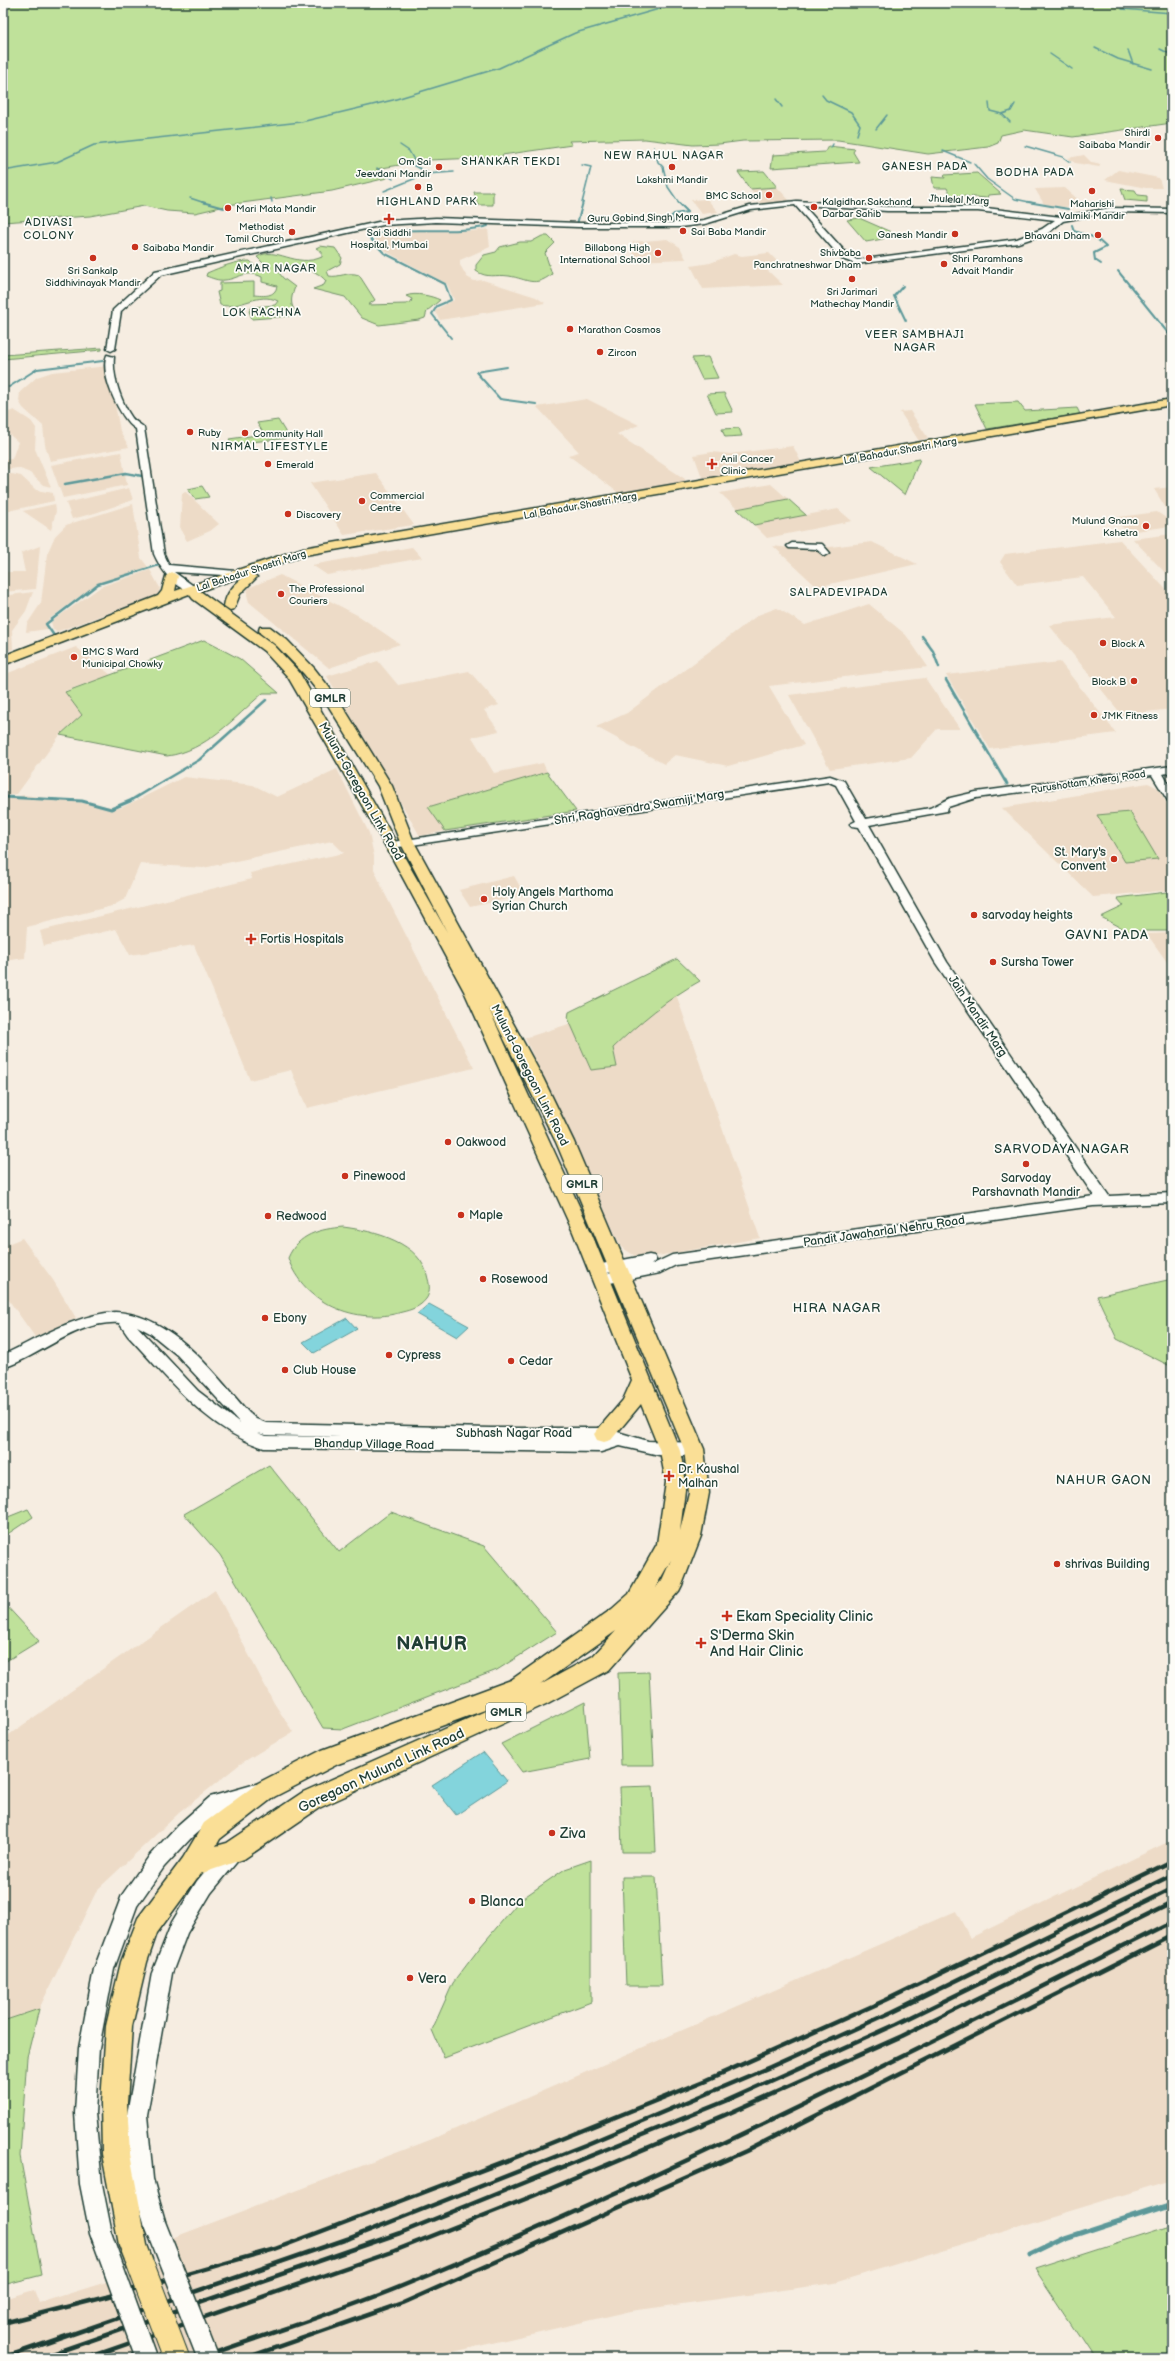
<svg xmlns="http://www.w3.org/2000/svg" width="1175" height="2361" viewBox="0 0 1175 2361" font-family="'Balsamiq Sans',sans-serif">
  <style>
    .built { fill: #eddbc7 }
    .green { fill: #bfe19a; stroke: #6f8f67 }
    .water { fill: #83d4dc; stroke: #5b9899 }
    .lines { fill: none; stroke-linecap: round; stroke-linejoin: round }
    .stream-far4 { stroke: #5b9899; stroke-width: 1.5 }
    .stream-far3 { stroke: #5b9899; stroke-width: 2 }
    .stream-far2 { stroke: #5b9899; stroke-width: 2.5 }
    .stream-far1 { stroke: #5b9899; stroke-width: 3 }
    .stream { stroke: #5b9899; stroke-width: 5 }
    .minor-casing { stroke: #1f3d34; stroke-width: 3 }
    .major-casing { stroke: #1f3d34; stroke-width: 3 }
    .minor { fill: #fdfcf7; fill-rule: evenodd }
    .major { fill: #fadf96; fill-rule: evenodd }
    .rail { stroke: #1f3d34; stroke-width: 4.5 }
    .minor-bridge-casing { stroke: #1f3d34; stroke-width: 23; stroke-linecap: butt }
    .major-bridge-casing { stroke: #1f3d34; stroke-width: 28; stroke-linecap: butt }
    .minor-bridge { stroke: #fdfcf7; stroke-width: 20 }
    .major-bridge { stroke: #fadf96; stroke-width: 26 }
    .poi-dot { fill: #c8321e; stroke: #fdfcf7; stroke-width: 1.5 }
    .labels { text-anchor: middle; stroke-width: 3.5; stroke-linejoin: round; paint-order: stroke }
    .far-poi-label { font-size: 10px; fill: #1f3d34; stroke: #fdfcf7; text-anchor: start }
    .far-street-label { font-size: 10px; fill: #1f3d34; stroke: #fdfcf7 }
    .far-neighbourhood-label { font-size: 11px; letter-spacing: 1px; fill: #1f3d34; stroke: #fdfcf7 }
    .shield { fill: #fdfcf7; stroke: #62766e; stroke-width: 1 }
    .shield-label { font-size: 11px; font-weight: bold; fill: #1f3d34 }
    .street-label { font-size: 12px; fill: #1f3d34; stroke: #fdfcf7 }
    .poi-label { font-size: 12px; fill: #1f3d34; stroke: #fdfcf7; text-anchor: start }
    .neighbourhood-label { font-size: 13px; letter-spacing: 1px; fill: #1f3d34; stroke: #fdfcf7 }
    .near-poi-label { font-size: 14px; fill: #1f3d34; stroke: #fdfcf7; text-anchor: start }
    .near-street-label { font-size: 14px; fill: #1f3d34; stroke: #fdfcf7 }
    .near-district-label { font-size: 19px; font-weight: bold; letter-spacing: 1px; fill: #1f3d34; stroke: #fdfcf7 }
  </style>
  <rect width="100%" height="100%" fill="#f6ede1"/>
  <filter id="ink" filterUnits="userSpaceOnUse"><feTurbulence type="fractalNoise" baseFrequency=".025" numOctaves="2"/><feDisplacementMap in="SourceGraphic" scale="8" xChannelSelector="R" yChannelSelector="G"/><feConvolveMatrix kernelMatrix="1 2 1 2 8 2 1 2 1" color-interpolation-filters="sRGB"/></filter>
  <g filter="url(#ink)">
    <g class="built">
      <path d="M 1084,155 L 1092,163 L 1101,165 L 1099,167 L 1075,163 L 1068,158 Z"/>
      <path d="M 1118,170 L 1159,178 L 1162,188 L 1146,188 L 1105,180 Z"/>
      <path d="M 777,187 L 789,200 L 787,201 L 761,204 L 750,189 Z"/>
      <path d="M 1065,188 L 1081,202 L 1076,202 L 1076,206 L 1063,207 L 1044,204 L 1035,189 Z"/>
      <path d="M 707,199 L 718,212 L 702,214 L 691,200 Z"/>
      <path d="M 488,229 L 490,247 L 460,260 L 460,265 L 467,277 L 474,281 L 483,280 L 536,297 L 545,303 L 440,320 L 435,312 L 437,309 L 454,300 L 447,284 L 387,252 L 371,235 L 405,230 L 473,231 Z"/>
      <path d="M 667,239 L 680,247 L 686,259 L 634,261 L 633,242 Z"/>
      <path d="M 769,253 L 781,265 L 765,268 L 783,285 L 703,289 L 691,266 L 710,263 L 734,254 L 742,256 Z"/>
      <path d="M 108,366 L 120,431 L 129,447 L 50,461 L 45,445 L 43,426 L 23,408 L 19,401 L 20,392 L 37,377 L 52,372 Z"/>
      <path d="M 587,399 L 639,425 L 617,434 L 685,479 L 685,483 L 620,494 L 568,455 L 579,452 L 537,407 Z"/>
      <path d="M 14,410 L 31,421 L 36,428 L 35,449 L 51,487 L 43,485 L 30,473 L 18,468 L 3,470 L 3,460 L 12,459 L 18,442 L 3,429 L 3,414 Z"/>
      <path d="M 910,411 L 928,438 L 919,441 L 900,412 Z"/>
      <path d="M 793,446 L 802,464 L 703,480 L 694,455 L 712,452 L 730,454 Z"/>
      <path d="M 121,452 L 127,485 L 63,498 L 51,465 Z"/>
      <path d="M 376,473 L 414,525 L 344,535 L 310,483 Z"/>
      <path d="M 3,474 L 12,474 L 21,476 L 36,490 L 53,493 L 54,501 L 3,512 Z"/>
      <path d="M 771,484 L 788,499 L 737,509 L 720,493 Z"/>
      <path d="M 1172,487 L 1172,513 L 1167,510 L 1154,489 Z"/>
      <path d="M 129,488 L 133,500 L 95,513 L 72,519 L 66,503 Z"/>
      <path d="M 186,492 L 219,524 L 210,531 L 187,541 L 180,529 L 182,493 Z"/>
      <path d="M 55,504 L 56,511 L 51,530 L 23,511 Z"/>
      <path d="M 133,504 L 141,558 L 148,567 L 95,585 L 48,620 L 46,624 L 48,629 L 26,632 L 27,624 L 41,603 L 47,554 L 55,536 L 66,525 Z"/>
      <path d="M 838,509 L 852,521 L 767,538 L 754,525 Z"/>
      <path d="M 1157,512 L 1172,522 L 1172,526 L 1128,532 L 1112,518 Z"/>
      <path d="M 1172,534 L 1172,580 L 1133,539 Z"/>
      <path d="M 1120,540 L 1172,596 L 1172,709 L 1122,715 L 1049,625 L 1116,617 L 1083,577 L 1017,585 L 1000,562 L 1005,554 Z"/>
      <path d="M 872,542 L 917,564 L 817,587 L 773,546 L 805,550 Z"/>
      <path d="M 40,546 L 36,589 L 3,592 L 3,572 L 25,572 L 21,553 Z"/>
      <path d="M 412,547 L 422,558 L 327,575 L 312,565 Z"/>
      <path d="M 150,570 L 160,588 L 158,595 L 56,632 L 53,629 L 51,622 L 102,586 Z"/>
      <path d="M 280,575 L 359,616 L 400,644 L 329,668 L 249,602 L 247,595 L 248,588 Z"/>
      <path d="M 33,592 L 26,611 L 12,630 L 13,649 L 3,652 L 3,596 Z"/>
      <path d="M 869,604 L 906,635 L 928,667 L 769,686 L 804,745 L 728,766 L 675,755 L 664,764 L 596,727 L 627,713 L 758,615 L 777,608 L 805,625 Z"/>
      <path d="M 76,647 L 111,675 L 65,691 L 82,715 L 60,735 L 17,794 L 3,796 L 3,675 Z"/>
      <path d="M 378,661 L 398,685 L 469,671 L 499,705 L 484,710 L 499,731 L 472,737 L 494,773 L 543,763 L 547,772 L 428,807 L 445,831 L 420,836 L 327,676 Z"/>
      <path d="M 1060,662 L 1116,733 L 990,749 L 946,675 Z"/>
      <path d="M 925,678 L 960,729 L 937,729 L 911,758 L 830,769 L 789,695 Z"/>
      <path d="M 337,769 L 369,833 L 374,856 L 374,869 L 385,894 L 474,1068 L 307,1108 L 291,1070 L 250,1080 L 194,945 L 130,955 L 116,929 L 44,946 L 40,931 L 252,879 L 250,873 L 344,853 L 332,841 L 203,868 L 140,864 L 125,899 L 112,906 L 27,927 L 25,958 L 3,961 L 3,800 L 24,795 L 121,808 L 184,777 L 253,785 L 277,797 Z"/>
      <path d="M 1148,783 L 1158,788 L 1172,813 L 1172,890 L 1093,897 L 1002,808 Z"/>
      <path d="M 514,876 L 525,895 L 470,907 L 459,890 Z"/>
      <path d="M 1172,933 L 1172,969 L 1147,934 Z"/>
      <path d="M 676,994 L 760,1238 L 640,1259 L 621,1247 L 525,1038 L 572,1023 L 591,1070 L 617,1067 L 613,1048 L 639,1023 Z"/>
      <path d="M 22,1238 L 53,1280 L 76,1318 L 35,1337 L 3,1292 L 3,1246 Z"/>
      <path d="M 215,1590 L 274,1703 L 293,1732 L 240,1764 L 179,1813 L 97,1890 L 39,2009 L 3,2021 L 3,1739 Z"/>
      <path d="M 1172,1840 L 1172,2180 L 834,2283 L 631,2311 L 427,2358 L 3,2358 L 3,2299 L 34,2290 L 39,2303 L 161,2265 L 156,2244 L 430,2140 L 956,1911 L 970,1938 Z"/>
    </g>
    <g class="green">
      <path d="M 3,3 L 1172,3 L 1172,123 L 1073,137 L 1024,130 L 1001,135 L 998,143 L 988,147 L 928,154 L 838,140 L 743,141 L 719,144 L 693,145 L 645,139 L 569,141 L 572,145 L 502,155 L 503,157 L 429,160 L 376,169 L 388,175 L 387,178 L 332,191 L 234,204 L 195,213 L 167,211 L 144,206 L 90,216 L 3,222 Z"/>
      <path d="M 828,146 L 855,149 L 853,152 L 859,162 L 771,168 L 773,155 L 825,152 Z"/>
      <path d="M 764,171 L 777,187 L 750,189 L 738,172 Z"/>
      <path d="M 977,173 L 1001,194 L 988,195 L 987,198 L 950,195 L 947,188 L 934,188 L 932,177 L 945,178 L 944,175 Z"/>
      <path d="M 1121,189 L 1135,190 L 1138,195 L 1147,196 L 1147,202 L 1125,200 Z"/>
      <path d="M 474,192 L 493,192 L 493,205 L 478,205 Z"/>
      <path d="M 859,218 L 891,232 L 883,239 L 866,242 L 847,220 Z"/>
      <path d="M 542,236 L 548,236 L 555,243 L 545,253 L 552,274 C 534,288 528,279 509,276 C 495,274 488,279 476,271 L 476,265 L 484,255 L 496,252 L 500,247 L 520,242 L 531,242 Z"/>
      <path d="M 320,246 L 335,248 L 342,258 L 340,264 L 327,271 L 329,276 C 339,278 348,271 359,275 L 375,300 L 368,305 L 406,304 L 411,302 L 412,299 L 406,296 C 415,292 432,296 440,300 L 427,311 L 425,318 L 419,320 L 379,325 L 362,318 L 345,297 L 313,289 L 324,285 L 326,281 C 315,268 292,262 276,269 L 283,278 L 295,287 C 292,295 289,303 295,311 L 292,316 L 252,319 L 249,311 L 252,307 L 275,305 L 278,301 C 258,291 240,310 220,305 L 217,292 L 220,291 L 220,283 L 254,282 L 254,295 C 264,296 275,297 277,286 L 262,282 L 262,277 C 246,269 238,279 225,280 C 218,281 212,278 206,276 L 207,273 C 221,267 235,261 250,261 L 256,267 L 263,267 L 264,264 L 257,257 C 276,245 295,269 322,257 L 322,252 L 316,248 Z"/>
      <path d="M 102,348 L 102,350 L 3,359 L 3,355 Z"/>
      <path d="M 707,357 L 708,357 L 718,378 L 702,379 L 692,358 Z"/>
      <path d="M 724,393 L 733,412 L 716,413 L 707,394 Z"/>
      <path d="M 1018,402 L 1025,411 L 1077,408 L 1080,414 L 987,429 L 975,404 Z"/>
      <path d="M 278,420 L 289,438 L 232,444 L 229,439 L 264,434 L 257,423 Z"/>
      <path d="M 739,428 L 742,436 L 725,437 L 722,429 Z"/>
      <path d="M 920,459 L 905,495 L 871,467 Z"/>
      <path d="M 202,486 L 209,497 L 195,499 L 188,489 Z"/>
      <path d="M 788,499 L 806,515 L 754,525 L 737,509 Z"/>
      <path d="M 204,640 L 240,659 L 279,693 L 263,693 C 234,718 206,751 167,756 L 60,735 L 82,715 L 65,692 Z"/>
      <path d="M 547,772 L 576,811 L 445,831 L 428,807 Z"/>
      <path d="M 1130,812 L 1158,859 L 1125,862 L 1097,815 Z"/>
      <path d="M 1167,892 L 1172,900 L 1172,931 L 1128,931 L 1101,917 L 1124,906 L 1117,898 Z"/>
      <path d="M 677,959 L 700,981 C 667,999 640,1022 613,1048 L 617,1067 L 591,1070 L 568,1018 L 569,1012 Z"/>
      <path d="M 343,1227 C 374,1231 422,1242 428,1279 C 430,1285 430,1294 426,1299 C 420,1307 411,1310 402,1312 C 357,1326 303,1303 288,1258 C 298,1234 320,1229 343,1227 Z"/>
      <path d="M 1172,1279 L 1172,1367 L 1117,1339 L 1097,1296 Z"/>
      <path d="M 269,1465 L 339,1552 L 391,1512 L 484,1546 L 557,1632 L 497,1670 L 343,1729 L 323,1728 L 220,1555 L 184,1514 Z"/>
      <path d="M 28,1509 L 33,1517 L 3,1537 L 3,1519 Z"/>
      <path d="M 3,1602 L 39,1641 L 3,1663 Z"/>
      <path d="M 649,1672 L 654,1765 L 621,1765 L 618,1673 Z"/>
      <path d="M 585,1702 L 590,1759 L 522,1772 L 501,1744 Z"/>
      <path d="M 653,1786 L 656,1852 L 622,1852 L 620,1787 Z"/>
      <path d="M 591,1860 L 591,2002 L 444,2058 L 432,2030 L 453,1983 L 481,1946 L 520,1900 L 565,1869 Z"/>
      <path d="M 622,1877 L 656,1877 L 662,1986 L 626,1986 Z"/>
      <path d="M 39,2009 L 27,2057 L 20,2156 L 42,2275 L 3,2285 L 3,2021 Z"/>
      <path d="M 1172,2225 L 1172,2358 L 1094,2358 L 1035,2269 Z"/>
    </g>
    <g class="water">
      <path d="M 429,1304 L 469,1326 L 457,1337 L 417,1314 Z"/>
      <path d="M 347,1318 L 357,1329 L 314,1353 L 303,1342 Z"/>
      <path d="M 483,1752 L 507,1781 L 456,1815 L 432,1785 Z"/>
    </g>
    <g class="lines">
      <g class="stream-far4">
        <path d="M 3,5 L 35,3"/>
        <path d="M 1122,9 L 1172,13"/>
        <path d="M 1095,48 L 1118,59 L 1152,69"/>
        <path d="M 1160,49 L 1172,55"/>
        <path d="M 1128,50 L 1133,64"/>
        <path d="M 1050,54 L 1072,69"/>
        <path d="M 822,95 L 826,100 L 851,112 L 860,125 L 857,135"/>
        <path d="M 776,99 L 782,107"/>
        <path d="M 989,103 L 990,111 L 1002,114 L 1010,122"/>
        <path d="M 1002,114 L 1011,111 L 1015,104"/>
        <path d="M 876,129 L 887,115"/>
        <path d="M 400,145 L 409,151 L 414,160 L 410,163 L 430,174"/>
        <path d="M 1025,146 L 1063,157 L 1070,162"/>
        <path d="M 654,147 L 658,162 L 663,167 L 668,187 L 679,203"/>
        <path d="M 831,148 L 833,144"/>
        <path d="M 943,151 L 970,162"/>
        <path d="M 974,164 L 987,179 L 1015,199 L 1034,203"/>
        <path d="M 582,165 L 591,167 L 582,203"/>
        <path d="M 377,168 L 393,179"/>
        <path d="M 3,171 L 57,162 L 94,145 L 301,122 L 393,100 L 499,68 L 575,33 L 680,3"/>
        <path d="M 384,191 L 426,174 L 454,172"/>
        <path d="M 190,198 L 205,203"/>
        <path d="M 271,198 L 272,202"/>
      </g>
      <g class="stream-far3">
        <path d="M 202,202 L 224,208"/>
        <path d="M 1028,202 L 1068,209"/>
        <path d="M 674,222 L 671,217 L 674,214 L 688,212 L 678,202"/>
        <path d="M 577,224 L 583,202"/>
        <path d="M 1072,225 L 1074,231 L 1096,238 L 1106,247 L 1094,253 L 1095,260 L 1101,264"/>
        <path d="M 1118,271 L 1172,338"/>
        <path d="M 903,286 L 894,296 L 906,321"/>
        <path d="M 451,338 L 432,314 L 437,306 L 451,300 L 445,284 L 384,253 L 368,236 C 408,224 448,236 488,226"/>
        <path d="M 507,367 L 476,372 L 500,399 L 536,404"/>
        <path d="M 9,387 L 37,369 L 103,361"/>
      </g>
      <g class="stream-far2">
        <path d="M 65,484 L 126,473 L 142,476"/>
        <path d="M 922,636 L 933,651 L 939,667"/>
        <path d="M 57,640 L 46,624 L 98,584 L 159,565"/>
        <path d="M 946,680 L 1005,781"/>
        <path d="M 163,781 L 199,760 L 266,700"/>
      </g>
      <g class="stream-far1">
        <path d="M 1005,780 L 1007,784"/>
        <path d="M 3,797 L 82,801 L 111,809 L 130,801 L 165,780"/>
      </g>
      <path class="stream" d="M 1030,2255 L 1065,2238 L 1172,2203"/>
      <g class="minor-casing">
        <g id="minor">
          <path d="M 797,201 L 887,207 L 978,207 L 1061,217 L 1110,208 L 1172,209 L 1172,213 L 1110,212 L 1063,221 L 1048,233 L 1018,243 L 856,264 L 842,259 L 795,205 L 751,210 L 705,224 L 680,227 L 578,227 L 436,222 L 383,225 L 161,275 L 121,311 L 115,349 L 111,351 L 107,349 L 113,310 L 155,271 L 383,221 L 436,218 L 578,223 L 680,223 L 704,220 L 750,206 ZM 803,205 L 887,211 L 978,211 L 1055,220 L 1042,229 L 1017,239 L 857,260 L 848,255 Z"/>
          <path d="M 107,355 L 114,357 C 112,376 121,402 132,418 C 135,422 141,424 144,428 L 164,554 L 169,565 L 236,571 L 241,574 L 239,576 L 174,572 L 195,587 L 197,589 L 192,592 C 174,587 161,570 154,554 L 136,429 C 120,420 99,373 107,355 Z"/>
          <path d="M 792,543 L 822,544 L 830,553 L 825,556 L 816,549 L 789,548 L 787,546 Z"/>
          <path d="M 1172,766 L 1172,772 L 1163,774 L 1172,790 L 1172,802 L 1168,801 L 1152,775 L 976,798 L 948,807 L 947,811 L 869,825 L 947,962 L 1109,1196 L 1172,1193 L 1172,1203 L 1093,1206 L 676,1265 L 660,1273 L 600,1285 L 595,1284 L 593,1280 L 595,1276 L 628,1269 L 596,1275 L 591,1274 L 589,1270 L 591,1266 L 649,1255 L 654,1256 L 656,1260 L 651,1265 L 672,1255 L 1094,1196 L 935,962 L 859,827 L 852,826 L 850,824 L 856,821 L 836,785 L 829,782 L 392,848 L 386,845 L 392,842 L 830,776 L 844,781 L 866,819 L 930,808 L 950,798 L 976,792 Z"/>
          <path d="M 115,1312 C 172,1314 214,1374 249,1413 L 256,1419 L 266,1423 L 490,1428 L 604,1428 L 648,1441 L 694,1443 L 700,1445 L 702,1449 L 700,1453 L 682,1456 L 659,1455 L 620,1446 L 601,1452 L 264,1448 C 206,1429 168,1378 128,1336 L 119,1323 C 77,1320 41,1356 3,1368 L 3,1355 C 39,1338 75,1315 115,1312 ZM 137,1326 L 150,1333 L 177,1355 L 240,1423 L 198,1391 ZM 258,1433 L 265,1435 L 340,1437 L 265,1436 Z"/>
          <path d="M 256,1784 L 263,1786 L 265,1792 L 263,1798 L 223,1810 L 192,1837 L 164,1867 L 137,1906 L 114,1969 L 99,2048 L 95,2113 L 102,2184 L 112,2234 L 109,2242 L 101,2245 L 93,2242 L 90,2234 L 80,2184 L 75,2113 L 79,2048 L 94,1969 L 122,1895 L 150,1855 L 178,1825 L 210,1797 Z"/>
          <path d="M 233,1843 L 240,1846 L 242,1852 L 240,1858 L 211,1893 L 187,1933 L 172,1973 L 147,2115 L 153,2179 L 165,2221 L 162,2229 L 154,2232 L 146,2229 L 131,2179 L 127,2115 L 152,1973 L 172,1922 L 197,1881 L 226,1846 Z"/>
        </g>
      </g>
      <g class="major-casing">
        <path id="major" d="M 1172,399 L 1172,405 L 305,555 L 251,573 L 257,577 L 240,594 L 234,609 L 230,610 L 224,606 C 226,592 235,584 246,575 L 200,591 L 274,645 L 299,672 L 447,932 L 400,842 L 378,786 L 326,702 L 304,674 L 277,646 L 260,633 L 259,630 L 260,627 L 270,627 L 287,640 L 314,668 L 339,700 L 392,786 L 414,842 L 543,1078 L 574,1142 L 704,1449 L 709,1493 L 701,1536 L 682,1585 L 679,1591 L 609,1670 L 546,1704 L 319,1808 L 244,1859 L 200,1874 L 157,1933 L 147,1962 L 132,2026 L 127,2103 L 130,2154 L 147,2245 L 152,2258 L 148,2268 L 138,2272 L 128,2268 L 119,2245 L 102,2154 L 101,2103 L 106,2026 L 121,1962 L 138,1918 L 183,1858 L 204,1823 L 258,1783 L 322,1750 L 511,1680 L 612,1609 L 629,1594 L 657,1544 L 666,1482 L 660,1451 L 641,1404 L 611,1440 L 604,1442 L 597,1440 L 594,1434 L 623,1400 L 632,1380 L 573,1232 L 464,991 L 389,852 L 288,677 L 264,651 L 193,599 L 189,594 L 3,665 L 3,656 L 158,596 L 162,591 L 166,576 L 172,572 L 178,576 L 175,591 L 303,548 ZM 488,1007 L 556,1142 L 684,1449 L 689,1493 L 680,1531 L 686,1482 L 680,1451 L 591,1232 ZM 671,1560 L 662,1580 L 655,1588 ZM 616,1631 L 593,1656 L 540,1685 ZM 501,1704 L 303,1792 L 227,1843 L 216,1846 L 220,1839 L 274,1797 L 338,1764 Z"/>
      </g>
      <use href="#minor" class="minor"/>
      <use href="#major" class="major"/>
      <g class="rail">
        <path d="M 3,2323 L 106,2297 L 275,2249 L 519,2156 L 707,2080 L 886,2000 L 1172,1861"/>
        <path d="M 3,2358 L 350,2238 L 585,2145 L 770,2067 L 892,2012 L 1172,1875"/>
        <path d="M 40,2358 L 400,2233 L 726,2101 L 897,2024 L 1172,1889"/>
        <path d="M 87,2358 L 394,2251 L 533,2196 L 725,2115 L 902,2036 L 1172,1903"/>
        <path d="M 200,2358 C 267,2334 336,2313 402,2286 C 665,2178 918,2049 1172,1922"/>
        <path d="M 246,2358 L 403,2303 L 746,2151 L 1172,1936"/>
      </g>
      <g class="minor-bridge-casing">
        <g id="minor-bridge">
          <path d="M 154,2221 L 208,2358"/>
          <path d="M 101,2234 L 146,2358"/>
        </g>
      </g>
      <g class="major-bridge-casing">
        <path id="major-bridge" d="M 138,2258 L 176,2358"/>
      </g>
      <use href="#minor-bridge" class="minor-bridge"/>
      <use href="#major-bridge" class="major-bridge"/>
    </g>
  </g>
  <g class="poi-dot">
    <circle cx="1158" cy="138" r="4"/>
    <circle cx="439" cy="167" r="4"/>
    <circle cx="672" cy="167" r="4"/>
    <circle cx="418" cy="187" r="4"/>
    <circle cx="1092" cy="191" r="4"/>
    <circle cx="769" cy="195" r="4"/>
    <circle cx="814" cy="207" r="4"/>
    <circle cx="228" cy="208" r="4"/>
    <path d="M387 213h4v4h4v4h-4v4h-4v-4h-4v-4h4z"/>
    <circle cx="683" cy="231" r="4"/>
    <circle cx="292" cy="232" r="4"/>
    <circle cx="955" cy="234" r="4"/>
    <circle cx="1098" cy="235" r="4"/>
    <circle cx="135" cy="247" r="4"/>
    <circle cx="658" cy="253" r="4"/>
    <circle cx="93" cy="258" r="4"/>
    <circle cx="869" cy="258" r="4"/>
    <circle cx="944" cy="264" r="4"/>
    <circle cx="852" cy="279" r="4"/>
    <circle cx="570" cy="329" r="4"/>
    <circle cx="600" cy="352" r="4"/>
    <circle cx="190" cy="432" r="4"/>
    <circle cx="245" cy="433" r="4"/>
    <circle cx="268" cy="464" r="4"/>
    <path d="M710 458h4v4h4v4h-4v4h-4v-4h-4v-4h4z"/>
    <circle cx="362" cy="501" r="4"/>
    <circle cx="288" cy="514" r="4"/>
    <circle cx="1146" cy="526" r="4"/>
    <circle cx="281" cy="594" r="4"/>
    <circle cx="1103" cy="643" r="4"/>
    <circle cx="74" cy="657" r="4"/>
    <circle cx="1134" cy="681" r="4"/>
    <circle cx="1094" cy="715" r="4"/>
    <circle cx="1114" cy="859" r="4"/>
    <circle cx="484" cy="899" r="4"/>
    <circle cx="974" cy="915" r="4"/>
    <path d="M249 933h4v4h4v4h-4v4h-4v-4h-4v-4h4z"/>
    <circle cx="993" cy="962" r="4"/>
    <circle cx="448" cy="1142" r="4"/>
    <circle cx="1026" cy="1164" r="4"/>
    <circle cx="345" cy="1176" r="4"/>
    <circle cx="461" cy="1215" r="4"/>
    <circle cx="268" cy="1216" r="4"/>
    <circle cx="483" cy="1279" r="4"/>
    <circle cx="265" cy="1318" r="4"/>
    <circle cx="389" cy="1355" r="4"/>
    <circle cx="511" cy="1361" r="4"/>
    <circle cx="285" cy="1370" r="4"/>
    <path d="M667 1470h4v4h4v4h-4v4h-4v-4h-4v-4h4z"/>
    <circle cx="1057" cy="1564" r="4"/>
    <path d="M725 1610h4v4h4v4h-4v4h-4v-4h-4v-4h4z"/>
    <path d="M699 1637h4v4h4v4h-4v4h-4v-4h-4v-4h4z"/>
    <circle cx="552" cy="1833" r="4"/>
    <circle cx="472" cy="1901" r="4"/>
    <circle cx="410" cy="1978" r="4"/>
  </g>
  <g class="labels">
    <g class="far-poi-label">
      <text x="1150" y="136" text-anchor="end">Shirdi<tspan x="1150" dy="12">Saibaba Mandir</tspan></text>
      <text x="431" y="165" text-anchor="end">Om Sai<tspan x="431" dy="12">Jeevdani Mandir</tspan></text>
      <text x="672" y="183" text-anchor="middle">Lakshmi Mandir</text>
      <text x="426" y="191">B</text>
      <text x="761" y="199" text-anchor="end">BMC School</text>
      <text x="822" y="205">Kalgidhar Sakchand<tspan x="822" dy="12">Darbar Sahib</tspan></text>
      <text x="1092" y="207" text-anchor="middle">Maharishi<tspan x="1092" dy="12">Valmiki Mandir</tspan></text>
      <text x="236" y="212">Mari Mata Mandir</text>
      <text x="284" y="230" text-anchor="end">Methodist<tspan x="284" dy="12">Tamil Church</tspan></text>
      <text x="691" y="235">Sai Baba Mandir</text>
      <text x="389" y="236" text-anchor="middle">Sai Siddhi<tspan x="389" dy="12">Hospital, Mumbai</tspan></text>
      <text x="947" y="238" text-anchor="end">Ganesh Mandir</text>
      <text x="1090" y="239" text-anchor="end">Bhavani Dham</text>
      <text x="143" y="251">Saibaba Mandir</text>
      <text x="650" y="251" text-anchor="end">Billabong High<tspan x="650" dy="12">International School</tspan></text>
      <text x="861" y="256" text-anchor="end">Shivbaba<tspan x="861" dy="12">Panchratneshwar Dham</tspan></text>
      <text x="952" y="262">Shri Paramhans<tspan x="952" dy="12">Advait Mandir</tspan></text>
      <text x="93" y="274" text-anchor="middle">Sri Sankalp<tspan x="93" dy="12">Siddhivinayak Mandir</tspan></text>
      <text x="852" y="295" text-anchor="middle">Sri Jarimari<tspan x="852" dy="12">Mathechay Mandir</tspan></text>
      <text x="578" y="333">Marathon Cosmos</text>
      <text x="608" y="356">Zircon</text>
      <text x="198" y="436">Ruby</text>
      <text x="253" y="437">Community Hall</text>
      <text x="721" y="462">Anil Cancer<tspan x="721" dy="12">Clinic</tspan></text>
      <text x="276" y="468">Emerald</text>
      <text x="370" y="499">Commercial<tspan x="370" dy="12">Centre</tspan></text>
      <text x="296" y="518">Discovery</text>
      <text x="1138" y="524" text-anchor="end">Mulund Gnana<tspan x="1138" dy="12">Kshetra</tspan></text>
      <text x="289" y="592">The Professional<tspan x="289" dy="12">Couriers</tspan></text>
      <text x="1111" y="647">Block A</text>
      <text x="82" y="655">BMC S Ward<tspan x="82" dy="12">Municipal Chowky</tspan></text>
      <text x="1126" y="685" text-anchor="end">Block B</text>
      <text x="1102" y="719">JMK Fitness</text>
    </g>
    <g class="far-street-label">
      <text transform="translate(959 199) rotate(3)" y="4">Jhulelal Marg</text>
      <text transform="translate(643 217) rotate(-1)" y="4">Guru Gobind Singh Marg</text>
      <text transform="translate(900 450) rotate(-10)" y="4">Lal Bahadur Shastri Marg</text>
      <text transform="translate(580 505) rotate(-10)" y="4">Lal Bahadur Shastri Marg</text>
      <text transform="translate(251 570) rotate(-18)" y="4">Lal Bahadur Shastri Marg</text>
      <text transform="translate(1088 781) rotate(-8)" y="4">Purushottam Kheraj Road</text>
    </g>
    <g class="far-neighbourhood-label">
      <text x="664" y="159">NEW RAHUL NAGAR</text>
      <text x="511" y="165">SHANKAR TEKDI</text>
      <text x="925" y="170">GANESH PADA</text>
      <text x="1035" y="176">BODHA PADA</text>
      <text x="427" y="205">HIGHLAND PARK</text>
      <text x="49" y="226">ADIVASI<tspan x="49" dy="13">COLONY</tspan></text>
      <text x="276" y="272">AMAR NAGAR</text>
      <text x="262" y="316">LOK RACHNA</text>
      <text x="915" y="338">VEER SAMBHAJI<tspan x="915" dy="13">NAGAR</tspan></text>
      <text x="270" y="450">NIRMAL LIFESTYLE</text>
      <text x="839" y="596">SALPADEVIPADA</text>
    </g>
    <g class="shield">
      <rect x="310" y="689" width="40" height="18" rx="3"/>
      <rect x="562" y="1175" width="40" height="18" rx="3"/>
      <rect x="486" y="1703" width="40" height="18" rx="3"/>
    </g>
    <g class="shield-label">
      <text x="330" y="702">GMLR</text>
      <text x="582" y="1188">GMLR</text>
      <text x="506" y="1716">GMLR</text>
    </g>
    <g class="street-label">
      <text transform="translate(361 791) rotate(60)" y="4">Mulund-Goregaon Link Road</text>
      <text transform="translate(639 807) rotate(-9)" y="4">Shri Raghavendra Swamiji Marg</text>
      <text transform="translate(978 1016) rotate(56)" y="4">Jain Mandir Marg</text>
      <text transform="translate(530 1075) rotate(63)" y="4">Mulund-Goregaon Link Road</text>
      <text transform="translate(884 1231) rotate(-8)" y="4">Pandit Jawaharlal Nehru Road</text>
      <text x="514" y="1437">Subhash Nagar Road</text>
      <text transform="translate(374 1444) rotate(1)" y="4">Bhandup Village Road</text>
    </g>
    <g class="poi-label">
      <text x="1106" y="856" text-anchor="end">St. Mary's<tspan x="1106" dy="14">Convent</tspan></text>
      <text x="492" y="896">Holy Angels Marthoma<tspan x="492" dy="14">Syrian Church</tspan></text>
      <text x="982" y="919">sarvoday heights</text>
      <text x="260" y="943">Fortis Hospitals</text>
      <text x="1001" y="966">Sursha Tower</text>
      <text x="456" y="1146">Oakwood</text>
      <text x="353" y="1180">Pinewood</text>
      <text x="1026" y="1182" text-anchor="middle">Sarvoday<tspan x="1026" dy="14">Parshavnath Mandir</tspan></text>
      <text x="469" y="1219">Maple</text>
      <text x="276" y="1220">Redwood</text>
      <text x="491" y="1283">Rosewood</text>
      <text x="273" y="1322">Ebony</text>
      <text x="397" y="1359">Cypress</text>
      <text x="519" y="1365">Cedar</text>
      <text x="293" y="1374">Club House</text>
      <text x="678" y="1473">Dr. Kaushal<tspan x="678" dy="14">Malhan</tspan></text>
      <text x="1065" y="1568">shrivas Building</text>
    </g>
    <g class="neighbourhood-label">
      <text x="1107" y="939">GAVNI PADA</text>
      <text x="1062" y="1153">SARVODAYA NAGAR</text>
      <text x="837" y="1312">HIRA NAGAR</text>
      <text x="1104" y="1484">NAHUR GAON</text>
    </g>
    <g class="near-poi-label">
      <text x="736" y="1621">Ekam Speciality Clinic</text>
      <text x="710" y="1640">S'Derma Skin<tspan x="710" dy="16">And Hair Clinic</tspan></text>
      <text x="560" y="1838">Ziva</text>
      <text x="480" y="1906">Blanca</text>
      <text x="418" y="1983">Vera</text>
    </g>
    <g class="near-street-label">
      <text transform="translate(381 1770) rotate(-25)" y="5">Goregaon Mulund Link Road</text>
    </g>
    <g class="near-district-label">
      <text x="432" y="1650">NAHUR</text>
    </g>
  </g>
  <rect width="1175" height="2361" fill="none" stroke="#fdfcf7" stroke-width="16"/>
  <rect x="8" y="8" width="1159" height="2345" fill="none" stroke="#1f3d34" stroke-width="1.5" filter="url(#ink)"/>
</svg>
